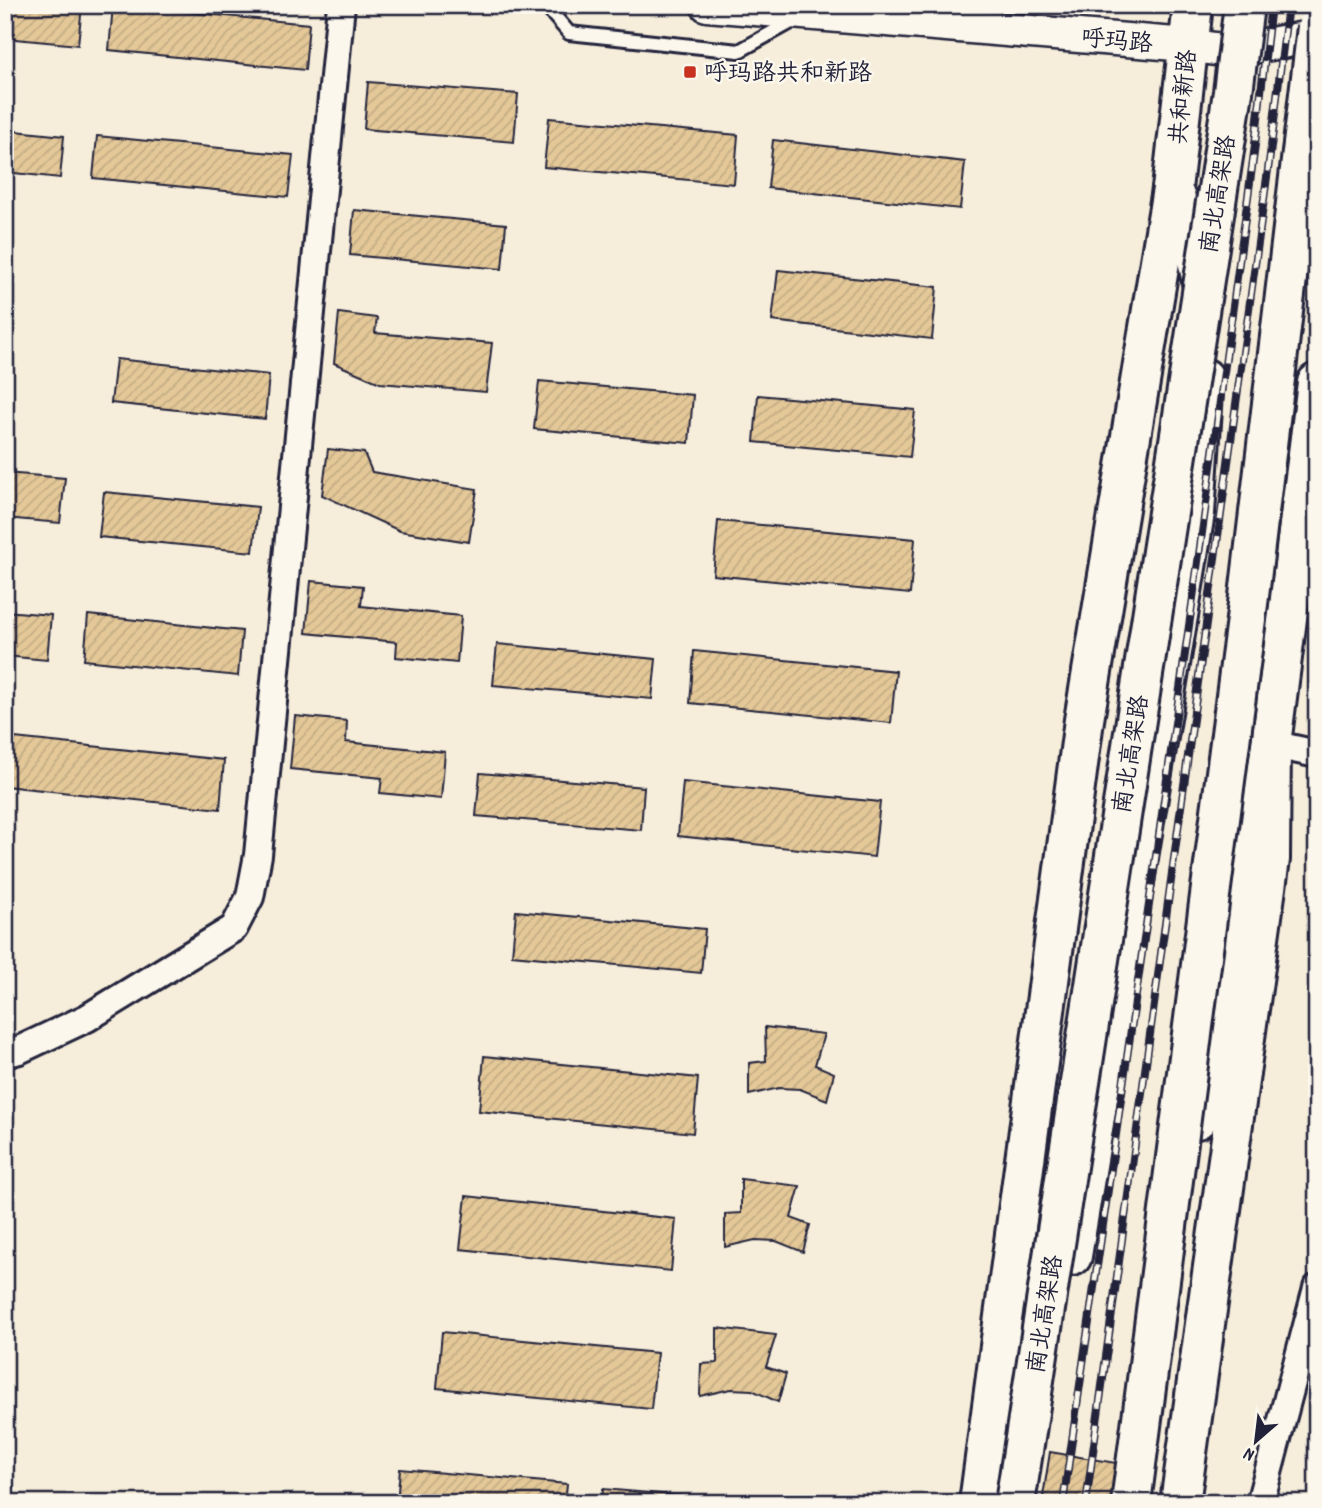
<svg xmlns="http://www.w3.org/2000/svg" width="1322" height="1508" viewBox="0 0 1322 1508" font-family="Dekko,'LXGW WenKai TC',sans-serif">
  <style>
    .building { fill: url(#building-hatch); stroke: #22223b; stroke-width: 2 }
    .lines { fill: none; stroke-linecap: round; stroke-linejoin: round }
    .service-casing { stroke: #22223b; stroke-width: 18 }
    .minor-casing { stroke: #22223b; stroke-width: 32 }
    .tertiary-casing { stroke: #22223b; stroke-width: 37 }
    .primary-casing { stroke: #22223b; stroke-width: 44 }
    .trunk-casing { stroke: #22223b; stroke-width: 44 }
    .service { stroke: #fbf7ec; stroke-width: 12 }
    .minor { stroke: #fbf7ec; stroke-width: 26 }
    .tertiary { stroke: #fbf7ec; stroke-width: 32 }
    .primary { stroke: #fbf7ec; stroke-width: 38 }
    .trunk { stroke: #fbf7ec; stroke-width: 38 }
    .rail-casing { stroke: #22223b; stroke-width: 8 }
    .rail { stroke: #fbf7ec; stroke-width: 5; stroke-dasharray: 16; stroke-linecap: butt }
    .trunk-bridge-casing { stroke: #22223b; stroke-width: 44; stroke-linecap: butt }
    .trunk-bridge { stroke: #fbf7ec; stroke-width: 38 }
    .poi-dot { fill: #c8321e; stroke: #fbf7ec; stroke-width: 2.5 }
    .labels { text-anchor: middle; stroke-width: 5; stroke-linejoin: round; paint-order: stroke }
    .street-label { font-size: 24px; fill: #22223b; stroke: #fbf7ec }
    .poi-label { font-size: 24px; fill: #22223b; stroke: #fbf7ec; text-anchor: start }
  </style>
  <defs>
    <pattern id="building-hatch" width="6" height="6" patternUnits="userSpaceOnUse" patternTransform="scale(1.75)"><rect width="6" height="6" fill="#e4c898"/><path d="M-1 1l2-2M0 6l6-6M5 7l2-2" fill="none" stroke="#c3ac84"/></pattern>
  </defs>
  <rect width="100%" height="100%" fill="#f6eedb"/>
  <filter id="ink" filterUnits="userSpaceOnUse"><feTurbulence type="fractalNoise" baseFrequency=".0143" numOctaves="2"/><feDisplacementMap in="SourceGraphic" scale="14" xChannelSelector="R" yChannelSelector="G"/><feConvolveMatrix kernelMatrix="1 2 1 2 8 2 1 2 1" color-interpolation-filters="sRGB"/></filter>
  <g filter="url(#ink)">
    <g class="building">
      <path d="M 5,5 L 82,5 L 78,45 L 5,38 Z"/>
      <path d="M 113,5 L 309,24 L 305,70 L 109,50 Z"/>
      <path d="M 368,82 L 518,94 L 514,142 L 364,129 Z"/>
      <path d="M 549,118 L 738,135 L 734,184 L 544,167 Z"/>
      <path d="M 5,130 L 64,136 L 60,178 L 5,172 Z"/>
      <path d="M 97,136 L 293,155 L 288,197 L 93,178 Z"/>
      <path d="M 773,140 L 965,162 L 960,209 L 768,188 Z"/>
      <path d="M 354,210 L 506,224 L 502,269 L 350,255 Z"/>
      <path d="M 778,270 L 937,287 L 932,339 L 772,321 Z"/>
      <path d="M 339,313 L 377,318 L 375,333 L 492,343 L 486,392 L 380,383 L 334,363 Z"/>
      <path d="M 116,359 L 269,375 L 265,419 L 111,403 Z"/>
      <path d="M 539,381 L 693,395 L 689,443 L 534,429 Z"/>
      <path d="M 758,395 L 915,410 L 910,457 L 754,442 Z"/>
      <path d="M 328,449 L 364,453 L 372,472 L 477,489 L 469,542 L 400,531 L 322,495 Z"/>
      <path d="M 5,473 L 65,478 L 60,523 L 5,518 Z"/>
      <path d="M 104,492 L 258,507 L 253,552 L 99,537 Z"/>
      <path d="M 718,521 L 915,539 L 910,594 L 713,575 Z"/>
      <path d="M 311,581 L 363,586 L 361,606 L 461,616 L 457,663 L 396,657 L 397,642 L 306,633 Z"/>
      <path d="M 5,611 L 51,615 L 47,660 L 5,656 Z"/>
      <path d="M 88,615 L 242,631 L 238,676 L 84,660 Z"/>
      <path d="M 497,644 L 656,659 L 652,699 L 493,685 Z"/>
      <path d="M 694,651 L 896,671 L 891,723 L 690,703 Z"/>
      <path d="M 295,716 L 347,721 L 346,742 L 445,752 L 441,799 L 380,793 L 382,778 L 290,769 Z"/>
      <path d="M 5,737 L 224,760 L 220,809 L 5,786 Z"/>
      <path d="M 480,773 L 644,787 L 641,830 L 476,816 Z"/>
      <path d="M 683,782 L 880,802 L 874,857 L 678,836 Z"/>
      <path d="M 516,911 L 705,929 L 701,973 L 512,955 Z"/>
      <path d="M 765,1027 L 824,1034 L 815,1065 L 834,1073 L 827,1100 L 800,1089 L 779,1088 L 749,1095 L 749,1063 L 766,1061 Z"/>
      <path d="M 484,1056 L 698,1078 L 693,1133 L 479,1111 Z"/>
      <path d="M 741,1179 L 800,1186 L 791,1218 L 810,1225 L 803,1252 L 776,1241 L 755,1240 L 725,1247 L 725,1214 L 741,1213 Z"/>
      <path d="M 466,1196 L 676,1219 L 671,1271 L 460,1249 Z"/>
      <path d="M 717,1328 L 776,1335 L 766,1367 L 786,1374 L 778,1402 L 752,1390 L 731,1389 L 700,1396 L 701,1364 L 717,1363 Z"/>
      <path d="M 442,1332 L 657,1353 L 651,1409 L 437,1388 Z"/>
      <path d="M 1050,1452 L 1122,1464 L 1116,1503 L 1042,1503 Z"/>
      <path d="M 400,1469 L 567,1484 L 565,1503 L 397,1503 Z"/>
      <path d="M 603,1489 L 767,1503 L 602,1503 Z"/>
    </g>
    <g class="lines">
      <g class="service-casing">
        <path id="service" d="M 545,5 L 569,33 L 739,51 L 795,20"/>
      </g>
      <g class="minor-casing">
        <g id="minor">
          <path d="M 1271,744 L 1317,754"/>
          <path d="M 5,1054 L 19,1050 L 87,1018 L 234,928 L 250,897 L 258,855 L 341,5"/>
          <path d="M 1260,1503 L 1317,1288"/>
        </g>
      </g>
      <g class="tertiary-casing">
        <path id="tertiary" d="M 707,5 L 1187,45 L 1229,51 L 1317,36"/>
      </g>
      <g class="primary-casing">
        <g id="primary">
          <path d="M 1193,5 L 1172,189 L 1194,245 L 1203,287"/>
          <path d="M 1197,1119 L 1271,744 L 1317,383"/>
          <path d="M 1072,1256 L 1195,513 L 1204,378"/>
        </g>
      </g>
      <g class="trunk-casing">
        <g id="trunk">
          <path d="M 979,1503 L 1084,720 L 1172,189"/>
          <path d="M 1180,1503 L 1270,859 L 1271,744"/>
        </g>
      </g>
      <use href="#service" class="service"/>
      <use href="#minor" class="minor"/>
      <use href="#tertiary" class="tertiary"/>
      <use href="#primary" class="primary"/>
      <use href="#trunk" class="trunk"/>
      <g class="rail-casing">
        <g id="rail">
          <path d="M 1063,1503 L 1194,591 L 1254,153 L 1271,5"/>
          <path d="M 1086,1503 L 1270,155 L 1288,5"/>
        </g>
      </g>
      <use href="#rail" class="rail"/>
      <g class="trunk-bridge-casing">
        <g id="trunk-bridge">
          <path d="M 1015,1503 L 1233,92 L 1244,5"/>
          <path d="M 1131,1503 L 1249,596 L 1317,27"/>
        </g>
      </g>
      <use href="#trunk-bridge" class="trunk-bridge"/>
    </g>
  </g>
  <rect class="poi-dot" x="683" y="65" width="14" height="14" rx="3.5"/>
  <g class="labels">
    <g class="street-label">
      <text transform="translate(1117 40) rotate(5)" y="8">呼玛路</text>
      <text transform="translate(1182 97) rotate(-84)" y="8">共和新路</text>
      <text transform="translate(1217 194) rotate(-81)" y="8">南北高架路</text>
      <text transform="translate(1130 754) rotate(-81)" y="8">南北高架路</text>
      <text transform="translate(1044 1314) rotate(-81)" y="8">南北高架路</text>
    </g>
    <g class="poi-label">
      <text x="704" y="80">呼玛路共和新路</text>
    </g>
  </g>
  <rect width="1322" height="1508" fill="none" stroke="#fbf7ec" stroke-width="28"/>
  <rect x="14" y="14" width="1294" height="1480" fill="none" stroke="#22223b" stroke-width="2.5" filter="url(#ink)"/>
  <g transform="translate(1256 1441) rotate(208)" stroke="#fbf7ec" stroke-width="5" paint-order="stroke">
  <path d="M0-5L12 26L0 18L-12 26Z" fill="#22223b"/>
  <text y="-10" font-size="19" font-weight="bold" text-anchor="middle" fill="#22223b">N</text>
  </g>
</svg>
